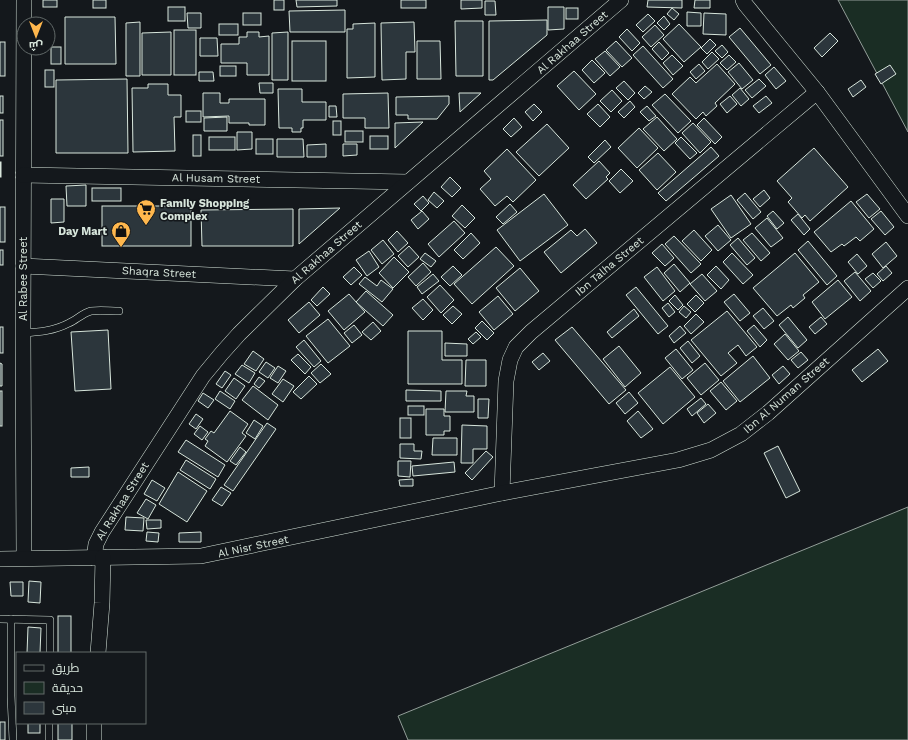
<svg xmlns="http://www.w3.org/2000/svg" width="908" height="740" viewBox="0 0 908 740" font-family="'Work Sans',Cairo,sans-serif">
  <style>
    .green { fill: #1a2d24; stroke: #939e99 }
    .building { fill: #2c363c; stroke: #d8e6dc }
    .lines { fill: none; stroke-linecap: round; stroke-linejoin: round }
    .service-casing { stroke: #d8e6dc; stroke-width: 8 }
    .minor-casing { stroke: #d8e6dc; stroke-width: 16 }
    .service { stroke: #14181c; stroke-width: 7 }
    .minor { stroke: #14181c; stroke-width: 15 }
    .labels { text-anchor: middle; stroke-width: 3; stroke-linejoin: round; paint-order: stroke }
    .street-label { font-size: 11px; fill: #d8e6dc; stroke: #14181c }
    .poi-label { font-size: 11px; font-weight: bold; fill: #d8e6dc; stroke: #14181c; text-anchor: start }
  </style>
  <rect width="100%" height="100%" fill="#14181c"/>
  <g class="green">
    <path d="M 838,0 L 908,0 L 908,132 Z"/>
    <path d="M 908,507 L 908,740 L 408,740 L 398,716 Z"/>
  </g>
  <g class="building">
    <rect x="43" y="0" width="14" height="7"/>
    <rect x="93" y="0" width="13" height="8"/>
    <rect x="274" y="0" width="10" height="10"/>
    <path d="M 296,0 L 337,0 L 337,6 L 297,7 Z"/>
    <rect x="401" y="0" width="25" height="8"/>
    <path d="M 461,0 L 482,0 L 482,8 L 461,9 Z"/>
    <path d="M 648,0 L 682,0 L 682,8 L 647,7 Z"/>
    <path d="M 695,0 L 710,0 L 710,8 L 694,8 Z"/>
    <path d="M 485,1 L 495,1 L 496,15 L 485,15 Z"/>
    <rect x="168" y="7" width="17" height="14"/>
    <path d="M 548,7 L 564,7 L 564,29 L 548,30 Z"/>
    <rect x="566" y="8" width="12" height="11"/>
    <path d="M 672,8 L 679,14 L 674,20 L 667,14 Z"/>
    <path d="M 345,10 L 345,32 L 290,32 L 289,11 Z"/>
    <path d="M 687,12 L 701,13 L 701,26 L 687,26 Z"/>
    <path d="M 187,13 L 201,13 L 201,28 L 188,28 Z"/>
    <rect x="243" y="13" width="18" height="12"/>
    <path d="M 704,13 L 726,14 L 726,35 L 703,34 Z"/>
    <path d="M 648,14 L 655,21 L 643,32 L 636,25 Z"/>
    <path d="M 664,16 L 670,24 L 664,30 L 657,23 Z"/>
    <path d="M 65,17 L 115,17 L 116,64 L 65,64 Z"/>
    <path d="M 547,20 L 547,35 L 493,80 L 489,80 L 489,21 Z"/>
    <path d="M 455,21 L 483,21 L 483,76 L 456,76 Z"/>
    <path d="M 140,22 L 140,76 L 126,76 L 126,23 Z"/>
    <path d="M 414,22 L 415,52 L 406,52 L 406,79 L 382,80 L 381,23 Z"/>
    <path d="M 375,23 L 375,77 L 347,78 L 347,29 L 353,29 L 353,24 Z"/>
    <rect x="219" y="24" width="19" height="11"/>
    <path d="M 679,24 L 701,47 L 684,62 L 663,39 Z"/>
    <path d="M 655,25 L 664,35 L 651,47 L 642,37 Z"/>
    <path d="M 740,28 L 771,65 L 760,74 L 729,37 Z"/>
    <path d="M 627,29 L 640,43 L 632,51 L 619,37 Z"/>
    <rect x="174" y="30" width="22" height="45"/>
    <path d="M 171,32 L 171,75 L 142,75 L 142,33 Z"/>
    <path d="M 247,32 L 259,32 L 259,37 L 269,36 L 269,75 L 247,75 L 247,63 L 221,63 L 221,44 L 239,44 L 239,37 L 247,37 Z"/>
    <path d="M 288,32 L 288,80 L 272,80 L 272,33 Z"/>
    <path d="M 830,33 L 838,41 L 822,57 L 814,48 Z"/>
    <path d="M 200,38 L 217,38 L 218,56 L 200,56 Z"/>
    <path d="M 710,39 L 716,45 L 707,54 L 701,48 Z"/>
    <rect x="292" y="41" width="34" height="40"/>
    <path d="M 417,41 L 440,41 L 441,79 L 417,79 Z"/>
    <path d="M 616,41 L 632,58 L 622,67 L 606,50 Z"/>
    <rect x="0" y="42" width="5" height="34"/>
    <path d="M 659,42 L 669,53 L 662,60 L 652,49 Z"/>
    <path d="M 722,45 L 728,52 L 722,58 L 715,51 Z"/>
    <path d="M 643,46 L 673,79 L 663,88 L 633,55 Z"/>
    <rect x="51" y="47" width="10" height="17"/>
    <path d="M 605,51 L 620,67 L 610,76 L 595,59 Z"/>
    <path d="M 712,52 L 719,59 L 708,69 L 702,62 Z"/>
    <path d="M 672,55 L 683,66 L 673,75 L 663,63 Z"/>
    <path d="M 729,55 L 736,62 L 727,70 L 720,63 Z"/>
    <path d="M 592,60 L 605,73 L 594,83 L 582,70 Z"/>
    <path d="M 739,63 L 753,80 L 742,89 L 728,72 Z"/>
    <path d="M 699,64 L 705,71 L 696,79 L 690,72 Z"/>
    <path d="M 717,64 L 735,84 L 715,103 L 717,106 L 706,116 L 703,112 L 696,119 L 672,94 L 690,77 L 696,83 Z"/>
    <path d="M 890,65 L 896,74 L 881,84 L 875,74 Z"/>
    <rect x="220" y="66" width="16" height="10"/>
    <path d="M 774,67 L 786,81 L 776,89 L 765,75 Z"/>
    <rect x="45" y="70" width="9" height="17"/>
    <path d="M 574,71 L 596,94 L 579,110 L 557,86 Z"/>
    <path d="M 199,72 L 213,72 L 214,81 L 199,81 Z"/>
    <path d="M 127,79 L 128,153 L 56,153 L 56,80 Z"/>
    <path d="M 759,79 L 766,86 L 752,98 L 745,90 Z"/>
    <path d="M 861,80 L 866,87 L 853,97 L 848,89 Z"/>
    <path d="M 624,81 L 635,93 L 628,100 L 616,88 Z"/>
    <path d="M 259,83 L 273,83 L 273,93 L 260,93 Z"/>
    <path d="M 148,84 L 168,84 L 168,95 L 181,95 L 181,117 L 174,117 L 175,151 L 133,152 L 132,88 L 148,88 Z"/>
    <path d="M 645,86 L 652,92 L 644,99 L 638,93 Z"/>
    <path d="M 740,88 L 749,99 L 741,106 L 732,95 Z"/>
    <path d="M 278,89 L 302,89 L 302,102 L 326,102 L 326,120 L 303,120 L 303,128 L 301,128 L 301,132 L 292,132 L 292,128 L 279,128 Z"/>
    <path d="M 612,90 L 622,101 L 611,112 L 600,101 Z"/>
    <path d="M 203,93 L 220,93 L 220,103 L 229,103 L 229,99 L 265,99 L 265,125 L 249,125 L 249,123 L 229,123 L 229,116 L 203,117 Z"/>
    <path d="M 388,93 L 389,128 L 365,128 L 365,118 L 343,118 L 343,94 Z"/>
    <path d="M 459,93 L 481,93 L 460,112 Z"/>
    <path d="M 665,94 L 691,121 L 678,133 L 652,105 Z"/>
    <rect x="0" y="96" width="3" height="17"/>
    <path d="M 449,96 L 449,104 L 437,119 L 408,119 L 408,115 L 396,115 L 396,97 Z"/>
    <path d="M 730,96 L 737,104 L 727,113 L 720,104 Z"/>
    <path d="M 766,96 L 772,103 L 759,113 L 753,106 Z"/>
    <path d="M 630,101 L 635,107 L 624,118 L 618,112 Z"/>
    <path d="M 534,104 L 542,112 L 533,121 L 525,112 Z"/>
    <path d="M 598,104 L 610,117 L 600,127 L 587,114 Z"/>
    <path d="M 329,106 L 336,106 L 337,117 L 329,117 Z"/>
    <path d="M 647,106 L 656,116 L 649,121 L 640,112 Z"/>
    <rect x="186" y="111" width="15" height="11"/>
    <path d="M 227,117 L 227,131 L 204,131 L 204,118 Z"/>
    <path d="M 657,117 L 677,139 L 664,151 L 643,129 Z"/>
    <path d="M 514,118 L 522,127 L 511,137 L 503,129 Z"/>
    <path d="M 704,118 L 722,137 L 715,144 L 697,125 Z"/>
    <rect x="0" y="120" width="3" height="36"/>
    <rect x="333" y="121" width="8" height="14"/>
    <path d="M 423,122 L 395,148 L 395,123 Z"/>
    <path d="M 693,123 L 711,142 L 700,153 L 682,133 Z"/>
    <path d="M 547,124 L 569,148 L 539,176 L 516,152 Z"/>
    <path d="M 639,128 L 658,148 L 637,168 L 618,148 Z"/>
    <rect x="345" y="131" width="18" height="11"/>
    <path d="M 237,132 L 252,132 L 252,149 L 237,150 Z"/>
    <rect x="193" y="135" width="8" height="21"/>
    <rect x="370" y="136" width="18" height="13"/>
    <rect x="209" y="137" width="26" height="13"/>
    <path d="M 681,137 L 697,153 L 690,159 L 675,143 Z"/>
    <rect x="256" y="139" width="17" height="15"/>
    <path d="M 277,139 L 303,139 L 304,157 L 277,157 Z"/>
    <path d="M 605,140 L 611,147 L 594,163 L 588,157 Z"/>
    <path d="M 326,144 L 326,157 L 307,157 L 307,145 Z"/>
    <path d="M 343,144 L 357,144 L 357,155 L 343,156 Z"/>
    <path d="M 711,147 L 719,156 L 666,201 L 658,193 Z"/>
    <path d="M 814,148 L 848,187 L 810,221 L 805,215 L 802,218 L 788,202 L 792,198 L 777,181 Z"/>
    <path d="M 507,149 L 536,180 L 513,202 L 507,196 L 495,206 L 480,189 L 491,179 L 484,171 Z"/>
    <path d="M 658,153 L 676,172 L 657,190 L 639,170 Z"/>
    <path d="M 599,161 L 610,173 L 606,177 L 608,179 L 586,199 L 573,185 Z"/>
    <rect x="0" y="162" width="1" height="15"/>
    <path d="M 621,169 L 633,181 L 620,193 L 609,181 Z"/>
    <path d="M 450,177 L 461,188 L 452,197 L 441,187 Z"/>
    <path d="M 86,185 L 86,206 L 67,206 L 66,186 Z"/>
    <rect x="92" y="188" width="29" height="13"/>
    <path d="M 764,190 L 770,198 L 760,207 L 753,199 Z"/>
    <path d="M 434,192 L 444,201 L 437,208 L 428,200 Z"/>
    <path d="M 745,193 L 761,212 L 753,219 L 737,200 Z"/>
    <path d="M 544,194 L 568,225 L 520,261 L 497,230 Z"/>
    <path d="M 867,194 L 880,209 L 869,218 L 856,202 Z"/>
    <path d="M 731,195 L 751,224 L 731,238 L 711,209 Z"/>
    <path d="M 423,196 L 429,203 L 421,211 L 414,204 Z"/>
    <path d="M 51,199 L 64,199 L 64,222 L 51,223 Z"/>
    <path d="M 851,201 L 874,229 L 860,241 L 856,237 L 844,246 L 842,244 L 831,252 L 814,232 Z"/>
    <path d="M 510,204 L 517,212 L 503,224 L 496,217 Z"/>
    <path d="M 462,205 L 475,218 L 465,228 L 452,216 Z"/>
    <rect x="102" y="206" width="89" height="40"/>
    <rect x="0" y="207" width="5" height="35"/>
    <path d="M 340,208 L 299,244 L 299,209 Z"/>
    <path d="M 293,209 L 293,246 L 202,246 L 201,210 Z"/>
    <path d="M 422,211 L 429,219 L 418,229 L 411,220 Z"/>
    <path d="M 773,211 L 784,223 L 777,229 L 767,216 Z"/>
    <path d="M 881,211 L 894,227 L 885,235 L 871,219 Z"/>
    <path d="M 798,214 L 810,229 L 804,235 L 791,220 Z"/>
    <path d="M 767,218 L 783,238 L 771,247 L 755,228 Z"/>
    <path d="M 454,221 L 465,233 L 439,257 L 428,244 Z"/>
    <path d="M 718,225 L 731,240 L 718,251 L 705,236 Z"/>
    <path d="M 585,229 L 597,243 L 561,273 L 544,252 L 571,230 L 577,236 Z"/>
    <path d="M 694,230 L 712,250 L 701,261 L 682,241 Z"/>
    <path d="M 397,231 L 408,243 L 398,252 L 388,240 Z"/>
    <path d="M 471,233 L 480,243 L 463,259 L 454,250 Z"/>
    <path d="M 752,233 L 770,253 L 761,261 L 743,240 Z"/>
    <path d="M 674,236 L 701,264 L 691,273 L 665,244 Z"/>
    <path d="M 738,238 L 755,258 L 747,265 L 730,245 Z"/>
    <path d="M 383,240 L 394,254 L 382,264 L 371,250 Z"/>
    <path d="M 808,241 L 837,276 L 827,285 L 798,250 Z"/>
    <path d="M 886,242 L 897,256 L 883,268 L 872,254 Z"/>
    <path d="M 662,244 L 674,258 L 665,266 L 652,253 Z"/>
    <path d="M 409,246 L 419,257 L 408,267 L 398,256 Z"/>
    <path d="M 496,247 L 514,266 L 472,304 L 454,284 Z"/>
    <rect x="0" y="250" width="3" height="15"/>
    <path d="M 369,251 L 379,267 L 367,276 L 356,260 Z"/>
    <path d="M 425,253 L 436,261 L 431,267 L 420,259 Z"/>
    <path d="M 732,253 L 753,275 L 743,284 L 723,262 Z"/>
    <path d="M 795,253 L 819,282 L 803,295 L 805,298 L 793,308 L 791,305 L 777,316 L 753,288 Z"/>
    <path d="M 857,254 L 867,266 L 858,274 L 848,262 Z"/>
    <path d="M 394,257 L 409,272 L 393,288 L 379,273 Z"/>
    <path d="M 423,263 L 431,272 L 416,286 L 408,277 Z"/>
    <path d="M 674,264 L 690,283 L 680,292 L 664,273 Z"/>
    <path d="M 453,266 L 462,275 L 450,286 L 441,277 Z"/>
    <path d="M 716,266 L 729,280 L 721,289 L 707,275 Z"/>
    <path d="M 886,266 L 892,273 L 883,281 L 877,274 Z"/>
    <path d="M 354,267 L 362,275 L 351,285 L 343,277 Z"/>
    <path d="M 657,267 L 675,291 L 663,301 L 644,277 Z"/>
    <path d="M 520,268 L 539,291 L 515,311 L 496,288 Z"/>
    <path d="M 855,272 L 871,291 L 860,301 L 844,281 Z"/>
    <path d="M 873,273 L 881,281 L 873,288 L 865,279 Z"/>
    <path d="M 433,274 L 439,281 L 422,294 L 417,287 Z"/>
    <path d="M 702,274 L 717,291 L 705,301 L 690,284 Z"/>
    <path d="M 365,277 L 377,286 L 381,280 L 393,289 L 382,302 L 359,284 Z"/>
    <path d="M 838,280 L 852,297 L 825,319 L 812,302 Z"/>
    <path d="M 440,285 L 454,300 L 441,313 L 427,297 Z"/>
    <path d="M 323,287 L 330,294 L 317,306 L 311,300 Z"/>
    <path d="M 636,287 L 668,326 L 658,334 L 626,295 Z"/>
    <path d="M 366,291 L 393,315 L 383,326 L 356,302 Z"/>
    <path d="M 349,294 L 365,312 L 344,330 L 328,311 Z"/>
    <path d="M 734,294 L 750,313 L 740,321 L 724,302 Z"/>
    <path d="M 675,295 L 683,305 L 678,310 L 669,301 Z"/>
    <path d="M 696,295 L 704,303 L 695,312 L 687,304 Z"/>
    <path d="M 498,296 L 513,314 L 494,330 L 479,312 Z"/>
    <path d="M 423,299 L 433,310 L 423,320 L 412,308 Z"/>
    <path d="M 309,302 L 320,315 L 299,333 L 288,320 Z"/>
    <path d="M 668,303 L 675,312 L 669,317 L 662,308 Z"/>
    <path d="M 453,306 L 462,314 L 452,324 L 443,315 Z"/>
    <path d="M 684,306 L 691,312 L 686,318 L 679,312 Z"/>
    <path d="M 763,308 L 774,321 L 764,329 L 753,316 Z"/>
    <path d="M 634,309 L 639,316 L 612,338 L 607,332 Z"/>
    <path d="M 727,311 L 757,347 L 746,356 L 738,345 L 728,353 L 737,363 L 721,376 L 691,340 Z"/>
    <path d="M 696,314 L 704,322 L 691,334 L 684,326 Z"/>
    <path d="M 788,317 L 807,340 L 798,348 L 779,325 Z"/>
    <path d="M 821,317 L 827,324 L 815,334 L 809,327 Z"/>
    <path d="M 328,319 L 350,346 L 328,363 L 306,336 Z"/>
    <path d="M 482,321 L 494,333 L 487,340 L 475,328 Z"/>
    <path d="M 373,322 L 381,331 L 371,340 L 362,332 Z"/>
    <path d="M 354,325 L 362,335 L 352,343 L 344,333 Z"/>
    <path d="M 754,325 L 767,340 L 760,347 L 747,331 Z"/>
    <path d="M 680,326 L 686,333 L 674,343 L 669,336 Z"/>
    <rect x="0" y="327" width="3" height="26"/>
    <path d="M 572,327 L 626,390 L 609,404 L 555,340 Z"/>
    <path d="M 108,330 L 111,389 L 75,391 L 71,332 Z"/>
    <path d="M 408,331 L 442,331 L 442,360 L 462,360 L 462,384 L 408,384 Z"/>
    <path d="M 476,332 L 481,337 L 473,344 L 468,339 Z"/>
    <path d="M 785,334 L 799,351 L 788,360 L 774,344 Z"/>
    <path d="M 304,340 L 321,361 L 314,367 L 296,347 Z"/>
    <path d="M 688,341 L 700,356 L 692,363 L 680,348 Z"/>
    <path d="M 445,343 L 467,344 L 467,356 L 445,356 Z"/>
    <path d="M 619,346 L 641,373 L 625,387 L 603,359 Z"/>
    <path d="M 676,349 L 693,370 L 682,379 L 665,358 Z"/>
    <path d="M 878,349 L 888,361 L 862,382 L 852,370 Z"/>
    <path d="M 253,351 L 264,359 L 256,371 L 244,364 Z"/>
    <path d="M 801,352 L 808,360 L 798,368 L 791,360 Z"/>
    <path d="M 543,353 L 550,361 L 539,370 L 532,362 Z"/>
    <path d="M 298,354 L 311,367 L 305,374 L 291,360 Z"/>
    <path d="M 753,356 L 770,378 L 740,402 L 723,381 Z"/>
    <path d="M 466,360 L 486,360 L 486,386 L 465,386 Z"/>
    <path d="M 266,362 L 275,368 L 268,378 L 259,372 Z"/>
    <path d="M 0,363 L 2,364 L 2,386 L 0,386 Z"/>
    <path d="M 705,363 L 719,380 L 701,395 L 687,378 Z"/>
    <path d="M 321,364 L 331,374 L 320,383 L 311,373 Z"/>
    <path d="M 242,365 L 255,373 L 249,383 L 235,374 Z"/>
    <path d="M 278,366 L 286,371 L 278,383 L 270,378 Z"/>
    <path d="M 783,366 L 790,374 L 779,384 L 772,375 Z"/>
    <path d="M 670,367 L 695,397 L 663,424 L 638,393 Z"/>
    <path d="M 225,371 L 231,375 L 222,388 L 216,384 Z"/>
    <path d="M 309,376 L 317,384 L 301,399 L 293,392 Z"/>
    <path d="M 259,377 L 265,381 L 259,388 L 254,384 Z"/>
    <path d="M 234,378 L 245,386 L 236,399 L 225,391 Z"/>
    <path d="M 283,379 L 294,386 L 283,402 L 272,394 Z"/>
    <path d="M 721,382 L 737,401 L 726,410 L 710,391 Z"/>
    <path d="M 253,386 L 278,405 L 268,420 L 242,400 Z"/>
    <path d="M 406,390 L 441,391 L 441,401 L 406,401 Z"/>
    <rect x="0" y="391" width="2" height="35"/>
    <path d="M 220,391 L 235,401 L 230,409 L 215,399 Z"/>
    <path d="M 446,391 L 467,391 L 466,396 L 474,396 L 474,412 L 445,412 Z"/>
    <path d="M 629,392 L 638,403 L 625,414 L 616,403 Z"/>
    <path d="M 203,393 L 214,400 L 208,408 L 198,401 Z"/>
    <path d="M 701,398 L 706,404 L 692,416 L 687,409 Z"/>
    <path d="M 478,399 L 489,399 L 488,418 L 478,418 Z"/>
    <path d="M 708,404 L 716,413 L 704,423 L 697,413 Z"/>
    <rect x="408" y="406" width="16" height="9"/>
    <path d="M 426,409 L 444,409 L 444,416 L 450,416 L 450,431 L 444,431 L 444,435 L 426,435 Z"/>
    <path d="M 230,411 L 248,424 L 242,433 L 246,436 L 227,462 L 205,446 L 208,441 L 205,439 L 211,431 L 214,433 Z"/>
    <path d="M 638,411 L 653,429 L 641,438 L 627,421 Z"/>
    <path d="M 196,414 L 203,419 L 196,429 L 189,424 Z"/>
    <rect x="400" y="418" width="11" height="20"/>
    <path d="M 254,420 L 263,426 L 255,439 L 246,433 Z"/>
    <path d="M 267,423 L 276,429 L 233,491 L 224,485 Z"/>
    <path d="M 462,425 L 487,426 L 487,449 L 473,449 L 473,463 L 461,463 Z"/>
    <path d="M 200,426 L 208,432 L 202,440 L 194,434 Z"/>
    <path d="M 433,438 L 457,438 L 457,455 L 432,455 Z"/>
    <path d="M 186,440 L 225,465 L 218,477 L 178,452 Z"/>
    <path d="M 400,444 L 414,444 L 414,451 L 422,451 L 421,459 L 400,458 Z"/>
    <path d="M 778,446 L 800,491 L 786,498 L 764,453 Z"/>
    <path d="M 240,447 L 246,452 L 236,465 L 230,461 Z"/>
    <path d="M 486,451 L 493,457 L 472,480 L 465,473 Z"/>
    <path d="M 186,460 L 216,479 L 210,489 L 180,470 Z"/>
    <path d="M 398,461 L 411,461 L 410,477 L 398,476 Z"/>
    <path d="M 454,462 L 455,472 L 413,476 L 412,466 Z"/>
    <path d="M 89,467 L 89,477 L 71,477 L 71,468 Z"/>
    <path d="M 178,472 L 207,491 L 187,522 L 159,504 Z"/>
    <path d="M 413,479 L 413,486 L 400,486 L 399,480 Z"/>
    <path d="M 152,480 L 165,488 L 157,501 L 144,494 Z"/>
    <path d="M 221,487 L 231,493 L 222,506 L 212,500 Z"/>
    <path d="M 146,499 L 156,505 L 148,519 L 137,513 Z"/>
    <path d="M 126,517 L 144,518 L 143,531 L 125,530 Z"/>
    <path d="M 146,520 L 161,520 L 161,528 L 147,529 Z"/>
    <path d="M 147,532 L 159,533 L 158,542 L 146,541 Z"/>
    <path d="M 201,532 L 201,542 L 179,542 L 179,533 Z"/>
    <path d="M 29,581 L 41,582 L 40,603 L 28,602 Z"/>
    <path d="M 10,582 L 23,582 L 23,596 L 11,596 Z"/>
    <rect x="58" y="616" width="13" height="37"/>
    <path d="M 28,627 L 41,628 L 40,653 L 27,653 Z"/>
    <rect x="0" y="722" width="5" height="18"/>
    <rect x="28" y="723" width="12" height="10"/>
    <rect x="58" y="723" width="14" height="17"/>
  </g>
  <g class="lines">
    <g class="service-casing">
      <g id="service">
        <path d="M 23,333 C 39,332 54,331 69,323 C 76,320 83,313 91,311 C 100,310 110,311 119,311"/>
        <path d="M 0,619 L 50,620 L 50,653"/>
        <path d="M 11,619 L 11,696 L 13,740"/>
        <path d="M 49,740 L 49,723"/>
      </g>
    </g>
    <g class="minor-casing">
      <g id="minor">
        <path d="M 24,0 L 23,333 L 24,558"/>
        <path d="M 743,0 L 745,4 L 817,92 L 908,216"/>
        <path d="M 23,175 L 408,182"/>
        <path d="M 23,266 L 295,279"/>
        <path d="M 502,493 L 506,381 L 510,360 L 516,347 L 531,332 L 817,92"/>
        <path d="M 94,558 L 96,544 L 102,532 L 203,376 L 222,353 L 239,334 L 295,279 L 621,0"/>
        <path d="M 0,559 L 201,556 L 502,493 L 678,460 L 711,450 L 741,434 L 768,413 L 908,288"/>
        <path d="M 98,653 L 102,603 L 103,557"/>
        <path d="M 94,740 L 94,723"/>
      </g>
    </g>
    <use href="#service" class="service"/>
    <use href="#minor" class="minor"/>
  </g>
  <defs>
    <g id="supermarket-pin" transform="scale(1)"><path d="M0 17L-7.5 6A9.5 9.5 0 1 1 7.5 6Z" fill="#ffb74d" stroke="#14181c"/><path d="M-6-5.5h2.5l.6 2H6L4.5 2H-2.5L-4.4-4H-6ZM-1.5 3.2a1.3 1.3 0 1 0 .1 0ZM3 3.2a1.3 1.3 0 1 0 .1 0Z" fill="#111"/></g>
    <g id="shop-pin" transform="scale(1)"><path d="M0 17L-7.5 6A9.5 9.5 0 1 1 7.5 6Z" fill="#ffb74d" stroke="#14181c"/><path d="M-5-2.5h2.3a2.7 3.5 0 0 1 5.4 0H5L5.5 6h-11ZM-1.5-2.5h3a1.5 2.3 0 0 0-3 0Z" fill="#111"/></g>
  </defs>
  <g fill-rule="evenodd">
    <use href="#supermarket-pin" x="146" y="209"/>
    <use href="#shop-pin" x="121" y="231"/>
  </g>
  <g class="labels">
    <g class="street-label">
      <text transform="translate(572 42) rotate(-41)" y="4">Al Rakhaa Street</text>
      <text transform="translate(216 178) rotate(1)" y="4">Al Husam Street</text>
      <text transform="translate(326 252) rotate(-41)" y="4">Al Rakhaa Street</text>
      <text transform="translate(609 266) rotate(-40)" y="4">Ibn Talha Street</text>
      <text transform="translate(159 272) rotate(3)" y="4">Shaqra Street</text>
      <text transform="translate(23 279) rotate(-90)" y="4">Al Rabee Street</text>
      <text transform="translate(786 395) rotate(-41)" y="4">Ibn Al Numan Street</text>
      <text transform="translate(122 501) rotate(-58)" y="4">Al Rakhaa Street</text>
      <text transform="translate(253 546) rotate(-12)" y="4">Al Nisr Street</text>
    </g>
    <g class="poi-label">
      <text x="160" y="207">Family Shopping<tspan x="160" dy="13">Complex</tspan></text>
      <text x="107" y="235" text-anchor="end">Day Mart</text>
    </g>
  </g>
  <rect x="16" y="652" width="130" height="72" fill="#14181c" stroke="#626a69"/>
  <rect x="24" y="665" width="20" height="6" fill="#14181c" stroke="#626a69"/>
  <text x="52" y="672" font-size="12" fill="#d8e6dc">طريق</text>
  <rect x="24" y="682" width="20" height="12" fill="#1a2d24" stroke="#626a69"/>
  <text x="52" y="692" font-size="12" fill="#d8e6dc">حديقة</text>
  <rect x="24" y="702" width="20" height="12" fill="#2c363c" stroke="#626a69"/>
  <text x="52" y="712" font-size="12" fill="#d8e6dc">مبنى</text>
  <g transform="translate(36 36) rotate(180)"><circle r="19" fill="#14181c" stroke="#626a69"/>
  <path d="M0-3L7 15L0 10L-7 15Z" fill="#ffb74d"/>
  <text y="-6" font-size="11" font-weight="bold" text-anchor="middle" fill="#d8e6dc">ش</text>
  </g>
</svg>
